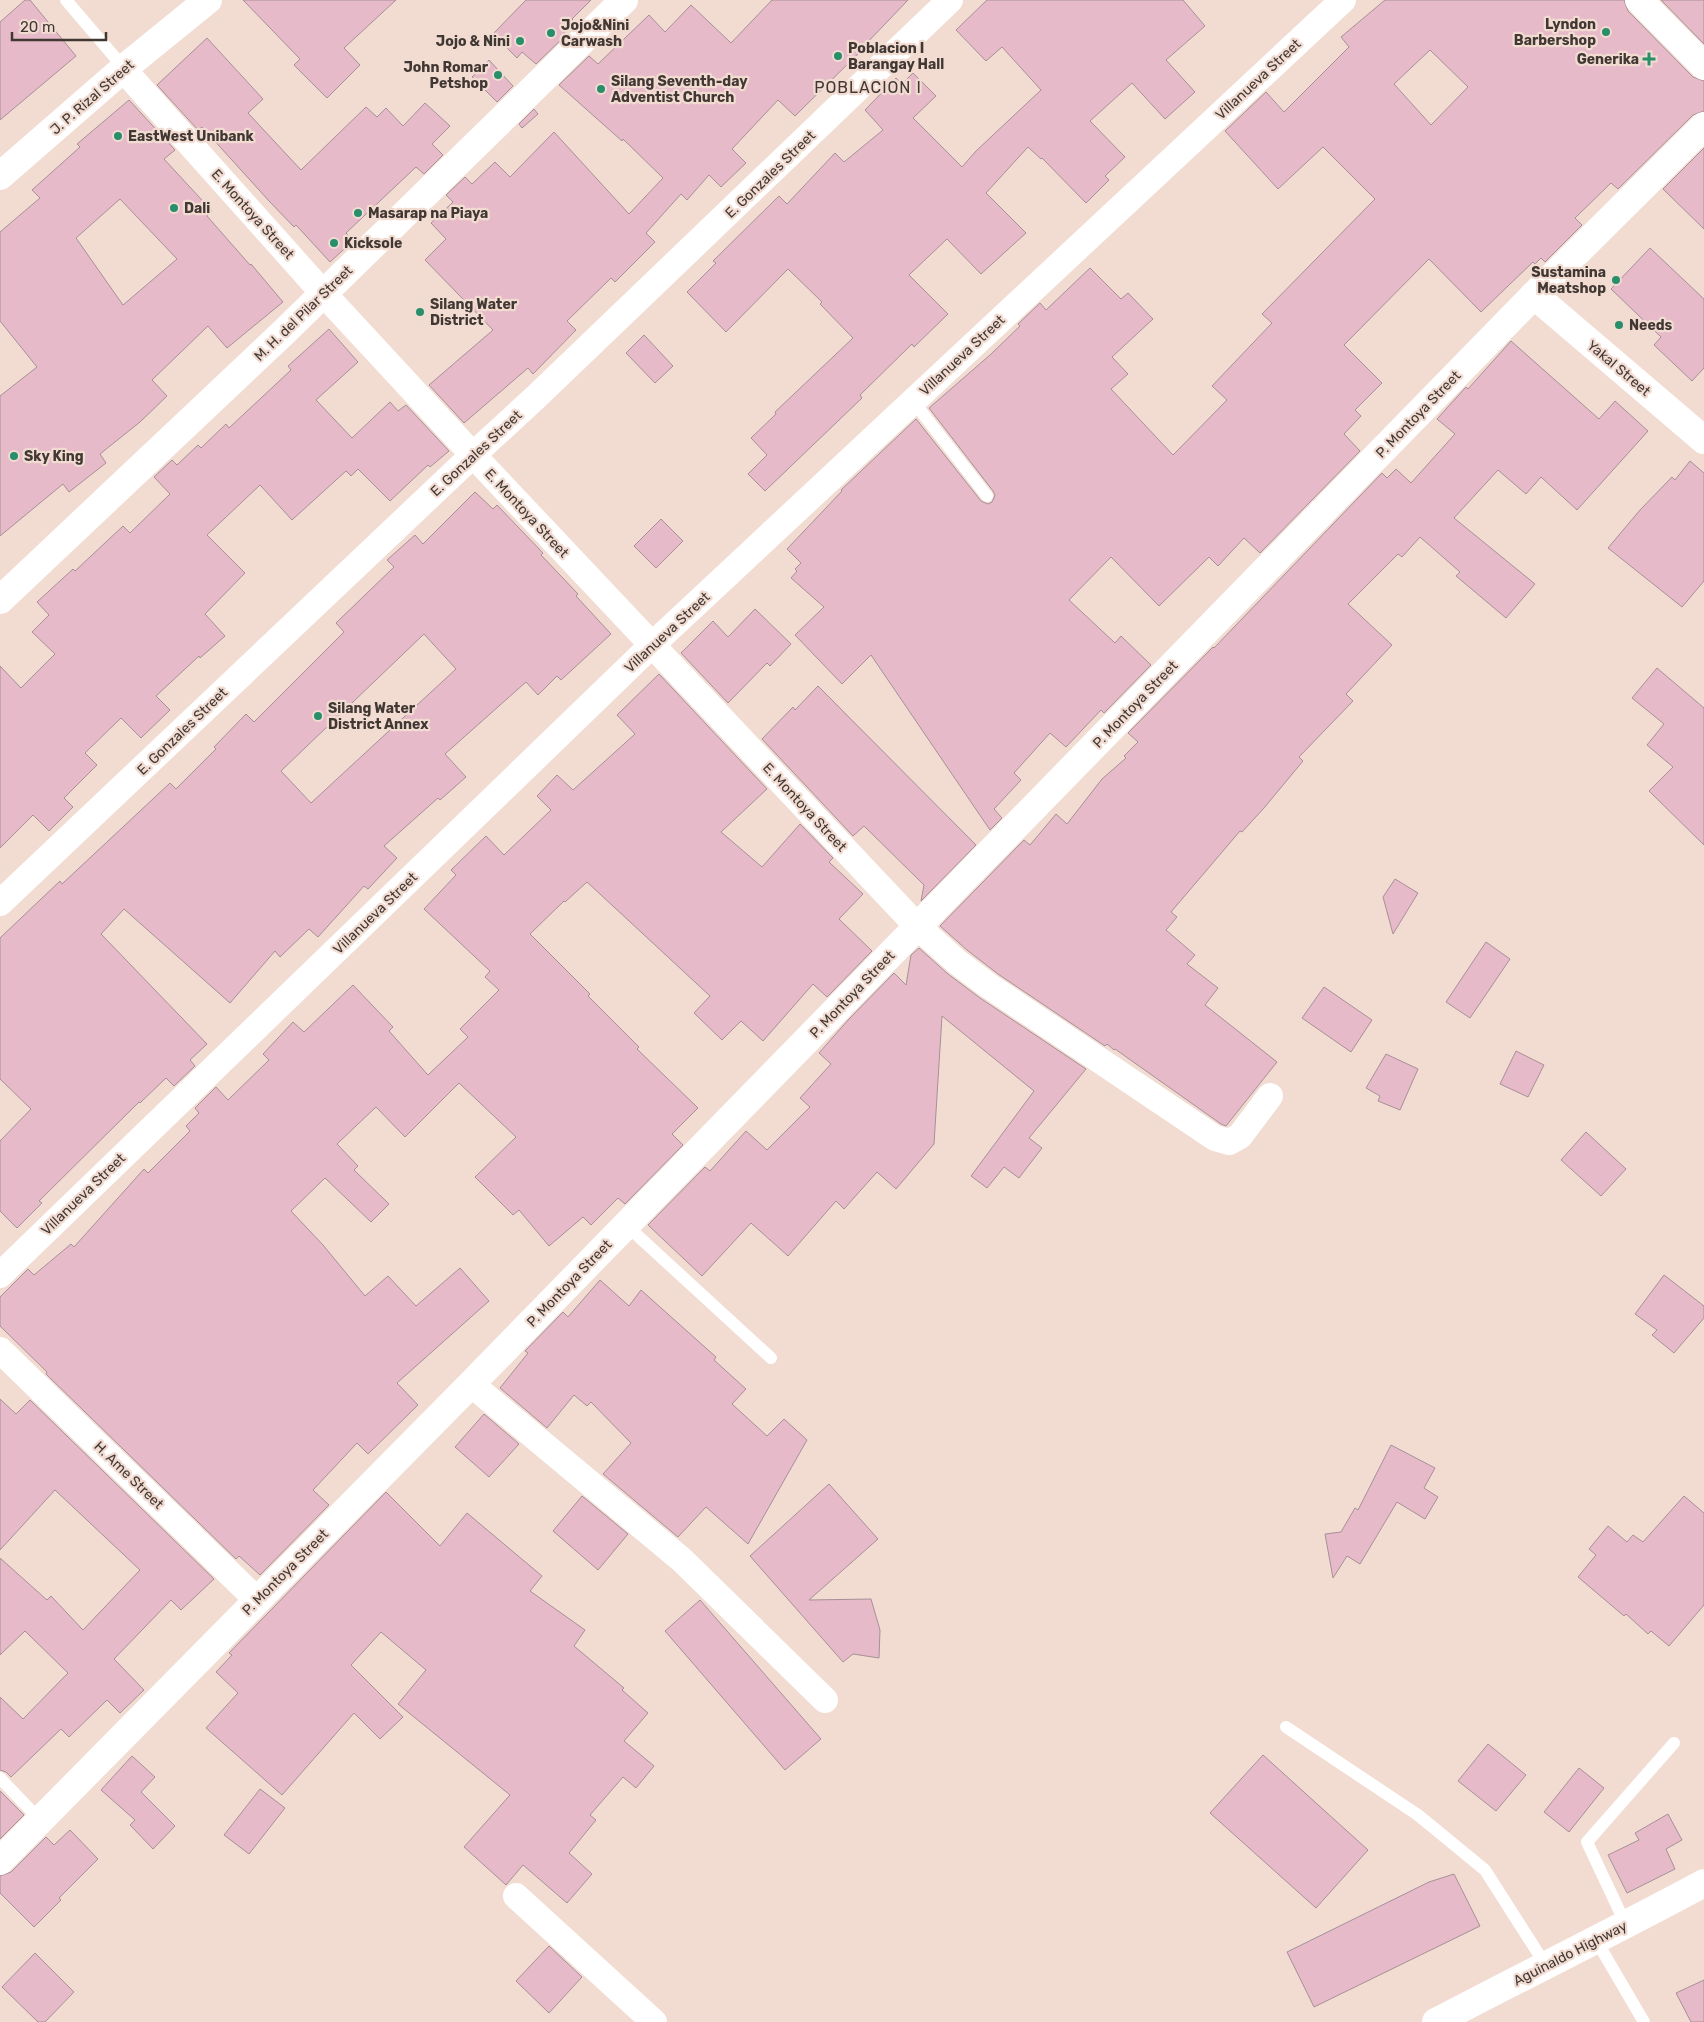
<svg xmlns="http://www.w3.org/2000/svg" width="1704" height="2022" viewBox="0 0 1704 2022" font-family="Rubik,sans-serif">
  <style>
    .building { fill: #e6bac9; stroke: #a69097; fill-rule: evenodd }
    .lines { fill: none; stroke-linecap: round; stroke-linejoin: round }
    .lane { stroke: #fff; stroke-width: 12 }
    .street { stroke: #fff; stroke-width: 26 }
    .secondary { stroke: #fff; stroke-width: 28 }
    .primary { stroke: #fff; stroke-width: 28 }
    .poi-dot { fill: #298e6a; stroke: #f2dcd2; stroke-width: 2 }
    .labels { text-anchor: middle; stroke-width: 4.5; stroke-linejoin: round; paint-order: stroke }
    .poi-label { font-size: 14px; font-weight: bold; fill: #413834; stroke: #f2dcd2; text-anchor: start }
    .street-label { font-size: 14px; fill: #413834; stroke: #f2dcd2 }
    .quarter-label { font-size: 16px; letter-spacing: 1px; fill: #413834; stroke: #f2dcd2 }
  </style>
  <rect width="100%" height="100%" fill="#f2dcd2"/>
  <g class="building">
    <path d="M 25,0 L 30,0 L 76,56 L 0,120 L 0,22 Z"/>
    <path d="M 243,0 L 396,0 L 344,48 L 360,65 L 327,98 L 294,65 L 300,59 Z"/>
    <path d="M 526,0 L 591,0 L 572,19 L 575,22 L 564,32 L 566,35 L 536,64 L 522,52 L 517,58 L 493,34 Z"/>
    <path d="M 772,0 L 908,0 L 864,46 L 865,47 L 795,116 L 778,100 L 732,149 L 746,163 L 721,187 L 709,175 L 687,200 L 681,194 L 646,233 L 655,242 L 615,282 L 611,278 L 567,321 L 576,330 L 533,374 L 528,368 L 464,423 L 429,385 L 493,330 L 425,260 L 446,239 L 431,223 L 453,202 L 446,195 L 465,177 L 472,184 L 495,162 L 510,177 L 554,132 L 629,214 L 663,178 L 623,139 L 622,141 L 559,85 L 589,56 L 598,64 L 649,15 L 665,32 L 691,5 L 731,43 Z"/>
    <path d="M 987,0 L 1183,0 L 1205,26 L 1166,60 L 1195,92 L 1165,119 L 1132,83 L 1090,121 L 1125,157 L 1105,176 L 1109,180 L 1086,203 L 1042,158 L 1041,159 L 1028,147 L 986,193 L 1026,233 L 981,274 L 947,239 L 909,275 L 948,314 L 914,347 L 912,344 L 860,395 L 862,398 L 765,491 L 748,474 L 767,455 L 751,438 L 776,414 L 775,412 L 853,338 L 820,304 L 822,302 L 788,269 L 726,332 L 687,292 L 716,263 L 713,261 L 779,196 L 787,204 L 835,153 L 844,162 L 883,130 L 865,110 L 896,78 L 902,84 L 913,73 L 936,96 L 913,118 L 962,167 L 976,151 L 1041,90 L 1002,47 L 986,61 L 956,30 Z"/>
    <path d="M 1385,0 L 1624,0 L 1628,11 L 1693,77 L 1704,81 L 1704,111 L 1693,115 L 1618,189 L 1611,183 L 1575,218 L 1582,225 L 1545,262 L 1541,258 L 1535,264 L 1533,262 L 1481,312 L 1429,259 L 1344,345 L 1382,383 L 1355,410 L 1361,416 L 1344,434 L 1360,451 L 1260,553 L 1244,538 L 1218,566 L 1209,557 L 1159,606 L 1111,557 L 1069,600 L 1115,643 L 1121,636 L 1151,665 L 1104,713 L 1101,710 L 1066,747 L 1050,733 L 1014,773 L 1021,780 L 994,809 L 1002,818 L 990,830 L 871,655 L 842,684 L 795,635 L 824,607 L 791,578 L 797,571 L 795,569 L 801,563 L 787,549 L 842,491 L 841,490 L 916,419 L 981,501 L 988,504 L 992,502 L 995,495 L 993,491 L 929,408 L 990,355 L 1020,326 L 1018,324 L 1040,303 L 1046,310 L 1090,268 L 1121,299 L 1128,293 L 1153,319 L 1112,357 L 1128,374 L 1111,389 L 1173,455 L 1227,400 L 1212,386 L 1272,323 L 1262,314 L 1375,199 L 1323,147 L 1278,189 L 1225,131 L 1266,92 L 1284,112 L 1349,47 L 1341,37 ZM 1430,50 L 1468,87 L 1431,125 L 1394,84 Z"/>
    <path d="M 1661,0 L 1704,0 L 1704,44 Z"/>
    <path d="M 207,38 L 263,99 L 248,113 L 301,170 L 366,107 L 377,117 L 386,108 L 403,126 L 425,103 L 450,126 L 432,144 L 443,155 L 424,174 L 416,167 L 346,233 L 353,241 L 330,262 L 296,225 L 294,227 L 269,201 L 202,127 L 198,130 L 157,85 Z"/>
    <path d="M 489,60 L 513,86 L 497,102 L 472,77 Z"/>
    <path d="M 129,100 L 175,150 L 164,159 L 212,211 L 207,216 L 250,265 L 251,264 L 283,302 L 227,348 L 208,326 L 152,380 L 167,396 L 140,422 L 100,454 L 106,463 L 69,492 L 63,484 L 0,536 L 0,396 L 37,367 L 0,321 L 0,232 L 40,198 L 32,190 L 80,147 L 77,144 ZM 120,199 L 177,259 L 123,305 L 76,238 Z"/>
    <path d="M 534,109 L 538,114 L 522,128 L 519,124 Z"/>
    <path d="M 1704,148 L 1704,229 L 1663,189 Z"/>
    <path d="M 1650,248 L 1704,299 L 1704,368 L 1692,381 L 1654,345 L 1661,337 L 1611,289 Z"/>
    <path d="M 329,329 L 358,362 L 316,400 L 352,438 L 390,402 L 398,411 L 406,405 L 449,451 L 430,467 L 428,465 L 390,501 L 358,469 L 351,476 L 346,471 L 292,520 L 260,485 L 207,535 L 245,573 L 205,614 L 225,636 L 200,658 L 199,656 L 156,696 L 170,710 L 141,738 L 121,718 L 85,753 L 97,765 L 64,798 L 73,807 L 49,831 L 33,815 L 0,848 L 0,666 L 21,688 L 55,654 L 32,632 L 49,615 L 37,602 L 73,569 L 75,571 L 123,526 L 130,533 L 170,494 L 154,477 L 172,460 L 177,465 L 198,445 L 201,448 L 226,424 L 229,428 L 291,370 L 288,366 Z"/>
    <path d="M 644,335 L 673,366 L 655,383 L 626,353 Z"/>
    <path d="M 1511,341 L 1599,419 L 1615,401 L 1648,431 L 1577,510 L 1541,477 L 1526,494 L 1498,470 L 1454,518 L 1535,584 L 1506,618 L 1456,576 L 1460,572 L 1420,537 L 1402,557 L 1398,554 L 1348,604 L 1392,645 L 1346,694 L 1353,701 L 1299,757 L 1303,761 L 1264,808 L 1242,832 L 1240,831 L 1171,912 L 1177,917 L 1166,930 L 1195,955 L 1187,964 L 1218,988 L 1205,1005 L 1277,1062 L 1226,1126 L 1221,1124 L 1115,1049 L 1114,1050 L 1107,1044 L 1105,1046 L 998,974 L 967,950 L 940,926 L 1024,840 L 1030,845 L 1056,814 L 1067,824 L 1102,779 L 1126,758 L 1124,756 L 1138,742 L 1128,733 L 1213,647 L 1214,648 L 1382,473 L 1387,478 L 1396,469 L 1411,483 L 1455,434 L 1437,419 L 1466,387 L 1468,389 Z"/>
    <path d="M 1690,461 L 1704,473 L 1704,581 L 1682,607 L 1608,548 L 1640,510 L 1672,477 L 1675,480 Z"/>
    <path d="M 475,492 L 493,509 L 497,505 L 543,553 L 541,555 L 578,594 L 576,596 L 611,634 L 561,680 L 557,676 L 538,695 L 526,682 L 445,754 L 466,777 L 440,800 L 438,798 L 384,846 L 397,858 L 368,889 L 364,886 L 318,937 L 309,929 L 280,957 L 275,951 L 230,1003 L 124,909 L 101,934 L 207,1044 L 190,1060 L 195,1066 L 174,1086 L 166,1078 L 140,1103 L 139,1102 L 39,1201 L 42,1203 L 17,1228 L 0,1211 L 0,1141 L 31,1109 L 0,1079 L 0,938 L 60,881 L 62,884 L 170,783 L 176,789 L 216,749 L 214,747 L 246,714 L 254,722 L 344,632 L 336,623 L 394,567 L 387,560 L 415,535 L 423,544 ZM 424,634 L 456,669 L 311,803 L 281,771 Z"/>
    <path d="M 661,519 L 683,541 L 656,568 L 634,546 Z"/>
    <path d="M 755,609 L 791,644 L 770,666 L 767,663 L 728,703 L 681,653 L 713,621 L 728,637 Z"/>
    <path d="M 1657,668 L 1704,708 L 1704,845 L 1649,791 L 1673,767 L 1647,745 L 1664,724 L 1632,698 Z"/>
    <path d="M 659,674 L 767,789 L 721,832 L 762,867 L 800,824 L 833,858 L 829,862 L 863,894 L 839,919 L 872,951 L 827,997 L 813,984 L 763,1041 L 741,1021 L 722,1040 L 694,1013 L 710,996 L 587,882 L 565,902 L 564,901 L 530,934 L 590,994 L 588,996 L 639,1047 L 637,1049 L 698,1108 L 672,1134 L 683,1145 L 625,1204 L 618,1198 L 591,1225 L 583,1217 L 549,1246 L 519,1210 L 513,1215 L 475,1177 L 516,1137 L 459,1083 L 405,1137 L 376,1107 L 337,1144 L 358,1166 L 354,1170 L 389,1204 L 371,1222 L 325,1178 L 291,1211 L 323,1245 L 365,1296 L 388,1276 L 416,1306 L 460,1268 L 489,1301 L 397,1383 L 418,1405 L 368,1454 L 357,1443 L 313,1490 L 329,1505 L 260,1575 L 239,1556 L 236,1559 L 46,1374 L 47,1372 L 0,1326 L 0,1297 L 28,1269 L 34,1275 L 71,1244 L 74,1247 L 144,1169 L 148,1173 L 190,1131 L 186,1126 L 199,1113 L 195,1108 L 216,1087 L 228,1100 L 269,1060 L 263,1054 L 293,1022 L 304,1032 L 353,985 L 393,1027 L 389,1031 L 428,1075 L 468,1037 L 460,1029 L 499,990 L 485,977 L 490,971 L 424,909 L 456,875 L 451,870 L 486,836 L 504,855 L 551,810 L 537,796 L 557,775 L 573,790 L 635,734 L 617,715 Z"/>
    <path d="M 818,686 L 976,845 L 921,901 L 924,885 L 864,826 L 853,836 L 762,739 L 793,707 L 795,710 Z"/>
    <path d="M 1395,879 L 1418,893 L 1393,934 L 1383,897 Z"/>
    <path d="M 1486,942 L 1510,959 L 1470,1018 L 1446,1002 Z"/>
    <path d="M 919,948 L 948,974 L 980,998 L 1086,1069 L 1029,1138 L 1042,1148 L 1019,1178 L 1004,1167 L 987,1188 L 971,1176 L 1034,1091 L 942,1016 L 934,1144 L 896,1189 L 877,1172 L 844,1209 L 836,1201 L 788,1256 L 751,1223 L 702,1276 L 648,1225 L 705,1167 L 710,1171 L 746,1131 L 767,1150 L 810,1107 L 800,1098 L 831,1064 L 819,1053 L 849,1019 L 894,973 L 906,985 L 911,955 Z"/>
    <path d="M 1324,987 L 1372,1020 L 1351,1052 L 1302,1018 Z"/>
    <path d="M 1516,1051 L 1544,1065 L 1528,1097 L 1500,1084 Z"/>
    <path d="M 1386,1054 L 1418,1069 L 1400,1110 L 1378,1101 L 1380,1096 L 1366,1088 Z"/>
    <path d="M 1586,1132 L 1626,1169 L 1601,1196 L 1561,1160 Z"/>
    <path d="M 1664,1275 L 1704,1306 L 1704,1318 L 1674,1353 L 1652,1335 L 1657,1330 L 1635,1314 Z"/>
    <path d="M 600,1280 L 629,1306 L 641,1290 L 716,1357 L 714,1360 L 746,1389 L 732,1404 L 767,1436 L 784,1419 L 807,1440 L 748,1544 L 706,1507 L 678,1537 L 603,1474 L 631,1443 L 591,1402 L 587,1406 L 574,1395 L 547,1428 L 500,1388 L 528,1353 L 525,1351 L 563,1312 L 568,1317 Z"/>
    <path d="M 0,1399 L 16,1414 L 30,1400 L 214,1579 L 181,1610 L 171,1600 L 114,1659 L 144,1690 L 120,1713 L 107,1700 L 69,1737 L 61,1729 L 11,1777 L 6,1772 L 0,1770 L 0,1697 L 23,1719 L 68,1673 L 25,1631 L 0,1655 L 0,1558 L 47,1600 L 51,1596 L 83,1630 L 140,1570 L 55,1490 L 0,1550 Z"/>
    <path d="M 484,1414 L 519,1444 L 489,1477 L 455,1447 Z"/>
    <path d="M 1391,1445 L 1435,1468 L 1424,1488 L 1438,1497 L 1425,1519 L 1397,1502 L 1360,1564 L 1347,1556 L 1333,1578 L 1325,1534 L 1341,1532 L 1355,1508 L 1358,1510 Z"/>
    <path d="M 829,1484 L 878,1539 L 809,1600 L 871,1599 L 880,1630 L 879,1658 L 853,1654 L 843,1662 L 750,1556 Z"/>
    <path d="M 386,1492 L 440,1546 L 467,1513 L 542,1576 L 530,1591 L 585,1630 L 574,1646 L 624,1688 L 622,1690 L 648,1713 L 624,1741 L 654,1766 L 636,1788 L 623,1777 L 590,1815 L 596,1820 L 569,1853 L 592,1874 L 567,1903 L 523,1865 L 506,1885 L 464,1847 L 510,1795 L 398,1704 L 426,1670 L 381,1632 L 351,1665 L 403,1717 L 380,1739 L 354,1713 L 282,1795 L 206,1728 L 238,1693 L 216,1672 L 232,1655 L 229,1653 Z"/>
    <path d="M 582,1496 L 628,1534 L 598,1570 L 553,1531 Z"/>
    <path d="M 1684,1496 L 1704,1513 L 1704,1605 L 1669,1646 L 1651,1631 L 1648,1634 L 1626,1614 L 1624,1616 L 1578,1577 L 1596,1555 L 1589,1549 L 1608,1526 L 1627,1542 L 1633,1535 L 1643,1542 Z"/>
    <path d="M 700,1600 L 821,1739 L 785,1770 L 665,1631 Z"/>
    <path d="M 1488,1744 L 1526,1775 L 1496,1811 L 1458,1781 Z"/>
    <path d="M 1263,1755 L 1368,1850 L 1316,1908 L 1210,1813 Z"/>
    <path d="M 132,1756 L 155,1777 L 141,1792 L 175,1826 L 153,1849 L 130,1825 L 135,1820 L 101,1790 Z"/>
    <path d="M 1579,1768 L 1604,1788 L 1569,1832 L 1544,1812 Z"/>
    <path d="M 260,1789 L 285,1808 L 249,1854 L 224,1835 Z"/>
    <path d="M 0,1791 L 24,1815 L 0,1839 Z"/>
    <path d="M 1668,1814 L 1682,1840 L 1666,1849 L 1675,1869 L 1627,1893 L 1608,1855 L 1639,1840 L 1635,1833 Z"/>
    <path d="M 70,1830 L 98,1859 L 59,1898 L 61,1900 L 34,1927 L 0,1893 L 0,1876 L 11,1872 L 46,1837 L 54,1845 Z"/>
    <path d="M 1454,1874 L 1480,1926 L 1314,2007 L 1287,1952 L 1429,1882 Z"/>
    <path d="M 549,1946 L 582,1977 L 549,2013 L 516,1981 Z"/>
    <path d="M 35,1953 L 74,1992 L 45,2022 L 38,2022 L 2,1987 Z"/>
    <path d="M 1704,1980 L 1704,2022 L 1691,2022 L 1676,1993 Z"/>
  </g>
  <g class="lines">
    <g class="lane">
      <path d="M 66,0 L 118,61 L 123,69"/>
      <path d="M 913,401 L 987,496"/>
      <path d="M 626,1225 L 771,1358"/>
      <path d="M 1286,1727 L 1418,1815 L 1485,1870 L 1545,1964"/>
      <path d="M 0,1778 L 40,1820"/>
      <path d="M 1626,1925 L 1587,1842 L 1674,1743"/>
      <path d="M 1596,1940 L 1644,2022"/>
    </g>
    <g class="street">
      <path d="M 123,69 L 323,293 L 473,455 L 918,927 L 957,962 L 989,986 L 1215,1138 L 1229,1142 L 1240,1136 L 1270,1096"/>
      <path d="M 0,903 L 473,455 L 537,396 L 950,0"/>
      <path d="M 0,1275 L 652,645 L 1343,0"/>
      <path d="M 0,1350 L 257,1600"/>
      <path d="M 471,1384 L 682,1560 L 825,1700"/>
      <path d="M 516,1896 L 654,2022"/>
    </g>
    <g class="secondary">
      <path d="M 1639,0 L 1704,66"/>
      <path d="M 0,176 L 123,69 L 208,0"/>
      <path d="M 1534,295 L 1704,440"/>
      <path d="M 0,600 L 283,333 L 624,0"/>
      <path d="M 0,1861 L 471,1384 L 1534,295 L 1704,126"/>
    </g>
    <path class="primary" d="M 1436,2022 C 1525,1975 1615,1931 1704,1883"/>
  </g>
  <g class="poi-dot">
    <circle cx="1606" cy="32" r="5"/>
    <circle cx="551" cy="33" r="5"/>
    <circle cx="520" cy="41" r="5"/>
    <circle cx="838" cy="56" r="5"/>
    <path d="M1646.5 51.5h5v5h5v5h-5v5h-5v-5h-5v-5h5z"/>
    <circle cx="498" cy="75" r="5"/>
    <circle cx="601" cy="89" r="5"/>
    <circle cx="118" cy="136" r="5"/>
    <circle cx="174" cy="208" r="5"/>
    <circle cx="358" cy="213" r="5"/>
    <circle cx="334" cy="243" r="5"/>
    <circle cx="1616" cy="280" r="5"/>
    <circle cx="420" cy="312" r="5"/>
    <circle cx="1619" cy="325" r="5"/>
    <circle cx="14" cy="456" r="5"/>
    <circle cx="318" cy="716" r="5"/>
  </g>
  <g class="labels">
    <g class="poi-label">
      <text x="1596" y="29" text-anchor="end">Lyndon<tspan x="1596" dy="16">Barbershop</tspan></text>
      <text x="561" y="30">Jojo&amp;Nini<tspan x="561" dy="16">Carwash</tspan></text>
      <text x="510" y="46" text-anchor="end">Jojo &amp; Nini</text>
      <text x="848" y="53">Poblacion I<tspan x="848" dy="16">Barangay Hall</tspan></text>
      <text x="1639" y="64" text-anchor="end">Generika</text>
      <text x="488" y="72" text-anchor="end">John Romar<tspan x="488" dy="16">Petshop</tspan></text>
      <text x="611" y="86">Silang Seventh-day<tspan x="611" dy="16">Adventist Church</tspan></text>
      <text x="128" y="141">EastWest Unibank</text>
      <text x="184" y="213">Dali</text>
      <text x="368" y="218">Masarap na Piaya</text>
      <text x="344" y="248">Kicksole</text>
      <text x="1606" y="277" text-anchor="end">Sustamina<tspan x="1606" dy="16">Meatshop</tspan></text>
      <text x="430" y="309">Silang Water<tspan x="430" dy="16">District</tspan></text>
      <text x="1629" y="330">Needs</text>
      <text x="24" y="461">Sky King</text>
      <text x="328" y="713">Silang Water<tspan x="328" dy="16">District Annex</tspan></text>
    </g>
    <g class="street-label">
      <text transform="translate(1258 79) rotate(-43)" y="5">Villanueva Street</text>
      <text transform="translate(92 97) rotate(-41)" y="5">J. P. Rizal Street</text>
      <text transform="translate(770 174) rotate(-44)" y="5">E. Gonzales Street</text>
      <text transform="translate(253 214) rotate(48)" y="5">E. Montoya Street</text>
      <text transform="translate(303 313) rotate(-44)" y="5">M. H. del Pilar Street</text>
      <text transform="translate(962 355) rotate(-43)" y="5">Villanueva Street</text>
      <text transform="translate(1619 368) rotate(40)" y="5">Yakal Street</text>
      <text transform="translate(1418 414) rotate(-46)" y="5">P. Montoya Street</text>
      <text transform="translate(476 453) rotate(-43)" y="5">E. Gonzales Street</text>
      <text transform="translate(527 513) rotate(47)" y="5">E. Montoya Street</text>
      <text transform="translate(667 632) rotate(-43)" y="5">Villanueva Street</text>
      <text transform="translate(1135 704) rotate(-46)" y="5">P. Montoya Street</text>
      <text transform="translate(182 731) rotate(-44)" y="5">E. Gonzales Street</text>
      <text transform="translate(805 807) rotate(47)" y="5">E. Montoya Street</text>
      <text transform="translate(375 913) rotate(-44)" y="5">Villanueva Street</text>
      <text transform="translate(852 994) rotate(-46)" y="5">P. Montoya Street</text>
      <text transform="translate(83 1194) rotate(-44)" y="5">Villanueva Street</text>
      <text transform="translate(569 1283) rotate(-46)" y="5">P. Montoya Street</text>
      <text transform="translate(129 1475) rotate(44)" y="5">H. Ame Street</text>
      <text transform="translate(285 1572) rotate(-45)" y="5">P. Montoya Street</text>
      <text transform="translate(1570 1953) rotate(-27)" y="5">Aguinaldo Highway</text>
    </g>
    <g class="quarter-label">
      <text x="868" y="93">POBLACION I</text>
    </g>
  </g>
  <path d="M12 32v8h94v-8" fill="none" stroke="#413834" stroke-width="2.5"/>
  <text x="20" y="32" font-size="15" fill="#413834" stroke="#f2dcd2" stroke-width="4" paint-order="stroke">20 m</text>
</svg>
